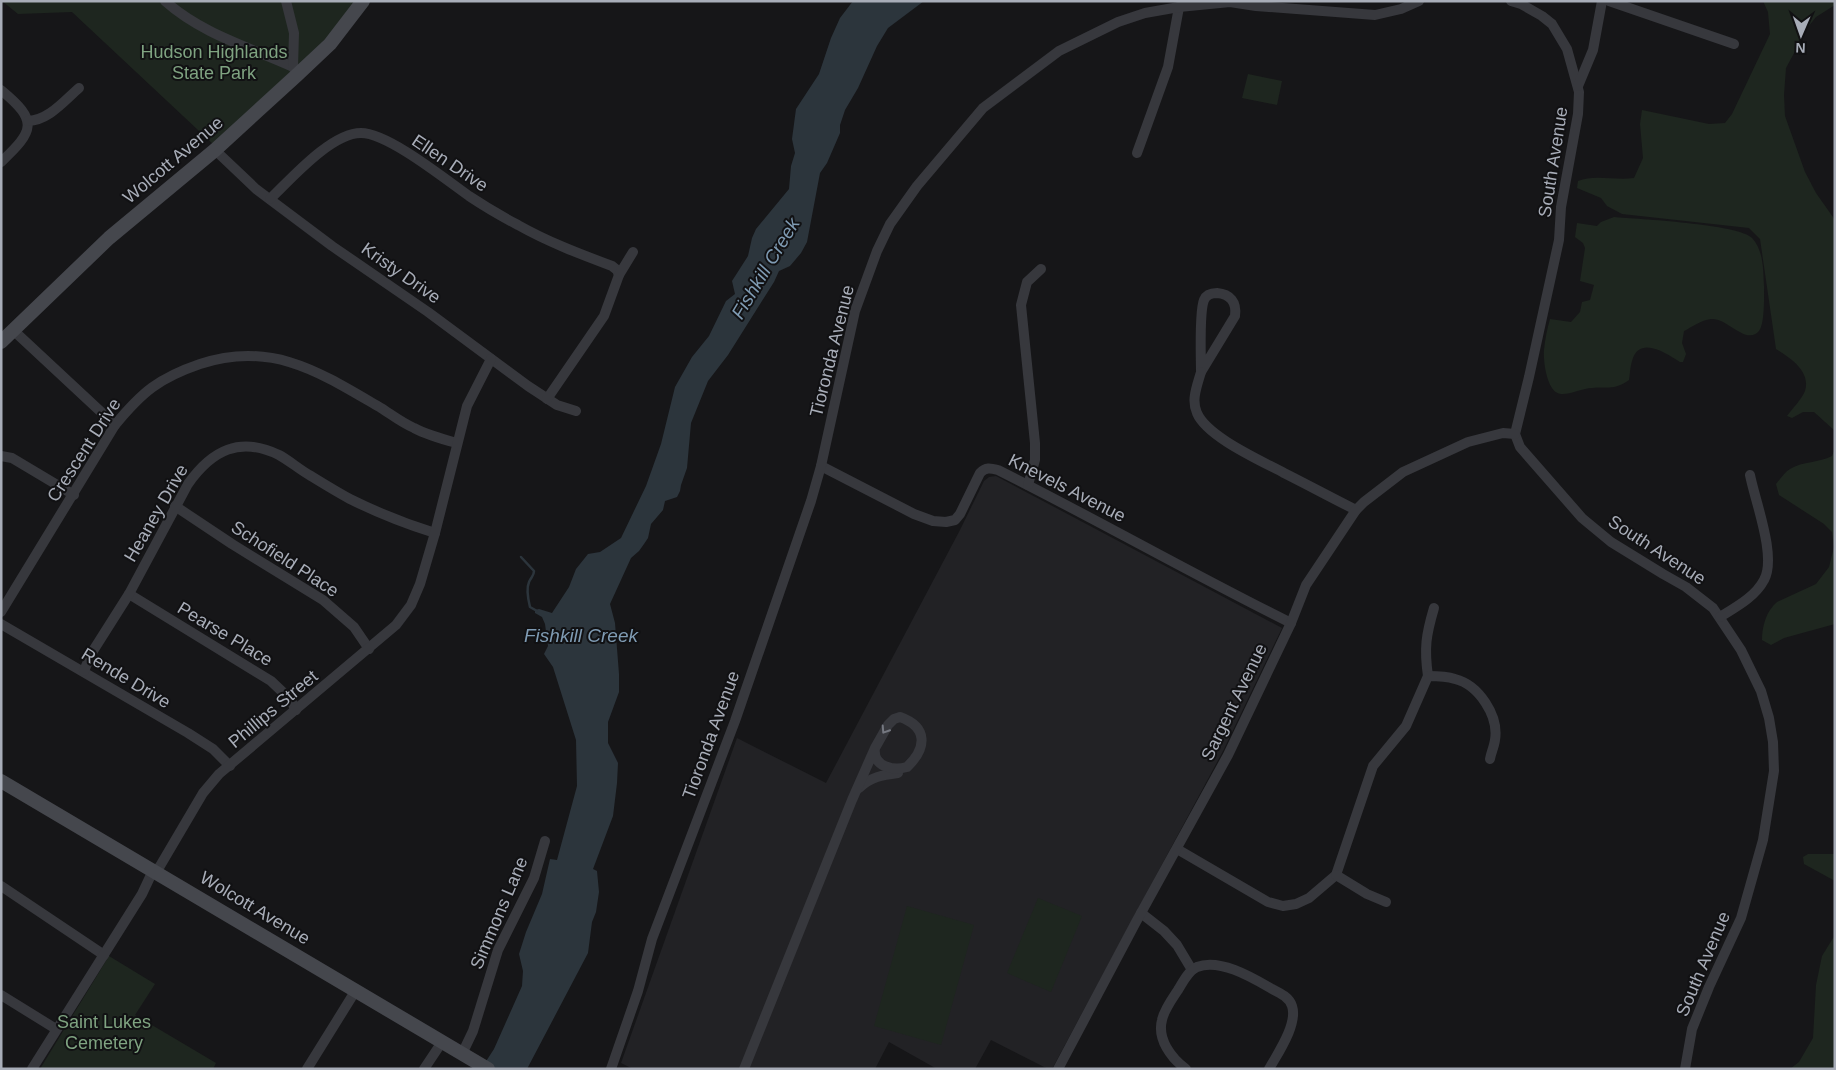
<svg xmlns="http://www.w3.org/2000/svg" width="1836" height="1070" viewBox="0 0 1836 1070" font-family="Arial,sans-serif">
  <style>
    .built { fill: #222225 }
    .green { fill: #1e261f }
    .water { fill: #2c353c }
    .lines { fill: none; stroke-linecap: round; stroke-linejoin: round }
    .stream { stroke: #2c353c; stroke-width: 2.5 }
    .minor { stroke: #37383d; stroke-width: 10 }
    .secondary { stroke: #45474d; stroke-width: 14 }
    .oneway { stroke: #757881 }
    .labels { text-anchor: middle; stroke-width: 4; stroke-linejoin: round; paint-order: stroke }
    .park-label { font-size: 18px; fill: #7fa381; stroke: #111113 }
    .street-label { font-size: 18px; fill: #a8adb8; stroke: #111113 }
    .water-label { font-size: 19px; font-style: italic; fill: #7f9bb3; stroke: #111113 }
  </style>
  <rect width="100%" height="100%" fill="#161618"/>
  <path class="built" d="M 996,476 L 1282,628 L 1223,751 L 1052,1069 L 1048,1069 L 991,1040 L 975,1069 L 937,1069 L 889,1042 L 875,1069 L 633,1069 L 621,1063 L 737,738 L 826,783 L 960,530 L 984,481 L 989,477 Z"/>
  <g class="green">
    <path d="M 2,1 L 358,1 L 348,18 L 214,145 L 72,12 L 18,14 Z"/>
    <path d="M 1763,1 L 1835,1 L 1835,5 L 1816,17 L 1808,27 L 1786,68 L 1784,95 L 1785,116 L 1805,172 L 1816,193 L 1835,220 L 1835,431 L 1814,412 L 1803,412 L 1792,418 L 1787,416 C 1792,409 1802,399 1805,391 C 1811,371 1790,358 1776,349 L 1760,239 L 1749,228 L 1622,214 L 1607,206 L 1601,198 L 1577,188 L 1578,181 C 1595,174 1615,181 1634,178 L 1643,158 L 1640,124 L 1642,110 L 1709,124 L 1725,123 L 1732,114 L 1770,34 L 1768,12 Z"/>
    <path d="M 1248,74 L 1282,81 L 1277,105 L 1242,98 Z"/>
    <path d="M 1614,217 C 1637,219 1739,224 1752,238 C 1764,251 1763,270 1764,286 C 1764,295 1765,324 1759,331 C 1746,346 1727,317 1711,319 C 1701,320 1692,327 1684,331 L 1682,343 L 1686,354 L 1683,362 L 1680,362 C 1666,353 1639,335 1632,361 C 1630,367 1630,374 1629,380 C 1614,391 1607,386 1592,388 C 1583,388 1569,395 1561,394 C 1547,393 1543,361 1544,350 C 1545,340 1547,329 1550,319 L 1571,322 L 1580,312 L 1582,302 L 1590,300 L 1594,285 L 1580,281 L 1585,248 L 1583,243 L 1575,237 L 1577,223 L 1597,226 L 1601,222 Z"/>
    <path d="M 1835,449 L 1835,624 L 1784,638 L 1771,645 L 1762,640 C 1762,627 1766,611 1777,602 L 1816,584 L 1829,567 L 1834,547 L 1832,532 L 1824,524 L 1779,495 L 1776,484 C 1780,479 1785,472 1790,469 C 1803,461 1819,463 1832,456 Z"/>
    <path d="M 1808,854 L 1835,854 L 1835,881 L 1804,864 L 1803,857 Z"/>
    <path d="M 1038,898 L 1082,916 L 1051,992 L 1007,973 Z"/>
    <path d="M 907,906 L 974,925 L 941,1045 L 874,1026 Z"/>
    <path d="M 1835,935 L 1835,1069 L 1790,1069 L 1799,1062 L 1813,1038 L 1816,985 L 1822,956 Z"/>
    <path d="M 109,956 L 155,984 L 135,1015 L 216,1063 L 213,1069 L 40,1069 Z"/>
  </g>
  <path class="water" d="M 853,1 L 924,1 L 888,28 L 877,46 L 858,88 L 845,110 L 840,125 L 840,133 L 827,163 L 820,173 L 807,242 L 801,253 L 790,266 L 779,271 L 774,282 L 728,355 L 708,381 L 691,423 L 687,468 L 681,485 L 680,491 L 677,497 L 665,501 L 663,510 L 651,524 L 648,538 L 644,544 L 639,551 L 631,558 L 610,604 L 615,623 L 619,674 L 619,692 L 608,722 L 608,743 L 618,763 L 617,783 L 613,816 L 593,869 L 597,871 L 599,892 L 596,912 L 592,922 L 588,953 L 527,1069 L 481,1069 L 494,1049 L 522,986 L 523,971 L 519,954 L 526,932 L 542,894 L 550,859 L 557,860 L 577,786 L 576,740 L 553,667 L 544,654 L 548,646 L 545,624 L 542,617 L 535,613 L 535,610 L 539,609 L 552,613 L 569,587 L 576,569 L 588,554 L 600,552 L 621,538 L 646,486 L 661,444 L 675,387 L 692,357 L 709,336 L 726,301 L 735,294 L 732,281 L 748,256 L 752,238 L 756,229 L 789,189 L 791,166 L 795,153 L 792,139 L 796,109 L 819,74 L 831,38 L 840,18 Z"/>
  <g class="lines">
    <path class="stream" d="M 521,557 L 534,571 C 534,576 531,577 529,582 C 526,589 528,599 530,607 L 537,611"/>
    <g class="minor">
      <path d="M 165,1 C 202,34 249,47 293,67"/>
      <path d="M 286,1 L 294,33 L 293,67 L 296,72"/>
      <path d="M 1511,1 L 1521,4 L 1542,16 L 1552,24 L 1567,49 L 1579,92 L 1578,114 L 1561,207 L 1559,240 L 1529,377 L 1515,434 L 1520,447 L 1582,518 L 1611,542 L 1663,574 L 1686,587 L 1713,608 L 1741,650 L 1761,691 L 1769,718 L 1773,742 L 1774,771 L 1763,840 L 1741,918 L 1709,987 L 1692,1029 L 1685,1069"/>
      <path d="M 1609,1 L 1734,44"/>
      <path d="M 1578,86 L 1593,50 L 1602,1"/>
      <path d="M 1,90 C 39,121 34,131 1,162"/>
      <path d="M 28,121 C 49,120 64,101 79,88"/>
      <path d="M 215,150 L 256,189 L 332,246 L 428,312 L 528,386 L 557,405 L 576,411"/>
      <path d="M 1137,153 L 1168,67 L 1179,7"/>
      <path d="M 270,199 C 291,179 331,133 361,133 C 388,133 445,179 469,196 C 484,206 501,216 518,225 C 548,242 580,254 612,266 L 617,270 L 619,275"/>
      <path d="M 1217,293 C 1230,294 1237,302 1235,316 L 1201,372 C 1201,357 1199,312 1204,300 C 1206,295 1211,293 1217,293 Z"/>
      <path d="M 13,330 L 115,425"/>
      <path d="M 1201,372 C 1197,386 1191,400 1197,413 C 1207,437 1262,461 1284,473 C 1308,485 1332,498 1356,510"/>
      <path d="M 547,399 L 604,316 L 619,275 L 633,252"/>
      <path d="M 1,456 L 12,458 L 74,495"/>
      <path d="M 821,466 L 914,514 L 933,521 L 946,522 L 955,520 L 960,514 L 980,473 C 986,467 990,468 998,470 C 1096,519 1192,574 1291,623"/>
      <path d="M 1028,485 L 1035,460 L 1035,443 L 1021,305 L 1027,282 L 1041,269"/>
      <path d="M 175,506 L 232,544 L 323,600 L 354,627 L 369,649"/>
      <path d="M 129,594 L 271,681 L 290,699 L 296,710"/>
      <path d="M 1,612 L 115,425 C 142,392 159,378 200,364 C 272,340 321,373 381,408 C 392,415 402,423 414,428 C 427,435 442,439 457,443"/>
      <path d="M 1720,617 C 1736,607 1755,597 1764,580 C 1777,557 1755,501 1750,475"/>
      <path d="M 1,624 L 188,733 L 213,749 L 230,766"/>
      <path d="M 84,671 L 91,654 L 129,594 L 188,484 C 212,450 240,436 279,455 C 290,461 300,470 311,476 C 324,484 337,492 350,499 C 378,513 406,524 435,533"/>
      <path d="M 1428,676 C 1424,648 1426,635 1434,608"/>
      <path d="M 859,788 C 871,777 882,775 898,773"/>
      <path d="M 1177,849 L 1268,902 L 1283,906 L 1296,904 L 1309,898 L 1336,875 L 1373,766 L 1406,726 L 1428,676 C 1437,676 1446,676 1455,679 C 1479,685 1499,716 1495,740 C 1494,747 1491,753 1490,759"/>
      <path d="M 1336,875 L 1367,894 L 1386,902"/>
      <path d="M 1,886 L 104,955"/>
      <path d="M 1141,913 L 1164,931 L 1177,945 L 1192,970"/>
      <path d="M 1,995 L 56,1029"/>
      <path d="M 462,1054 L 473,1031 L 498,950 L 534,878 L 545,841"/>
      <path d="M 32,1069 L 142,894 L 150,877 L 160,866 L 203,793 L 219,774 L 396,625 L 411,605 L 420,584 L 435,533 L 467,406 L 491,359"/>
      <path d="M 307,1069 L 356,990"/>
      <path d="M 424,1069 L 442,1042"/>
      <path d="M 611,1069 L 638,991 L 652,939 L 735,721 L 811,501 L 821,466 L 855,311 L 877,251 L 890,224 L 917,186 L 983,108 L 1059,51 L 1118,22 L 1145,13 L 1179,7 L 1230,2 L 1256,6 L 1375,15 L 1401,9 L 1419,1"/>
      <path d="M 744,1069 L 852,800 L 875,748 L 888,725 L 894,719 L 900,717 C 928,727 927,748 907,767 C 894,771 872,767 875,748"/>
      <path d="M 1058,1069 L 1136,922 L 1228,755 L 1291,623 L 1306,585 L 1356,510 L 1364,502 L 1403,472 L 1468,442 L 1503,433 L 1515,434"/>
      <path d="M 1186,1069 C 1171,1058 1157,1039 1162,1020 C 1164,1010 1172,999 1178,990 C 1183,982 1188,971 1197,967 C 1220,958 1253,978 1272,989 C 1280,993 1289,997 1292,1006 C 1298,1024 1278,1053 1269,1069"/>
    </g>
    <g class="secondary">
      <path d="M 1,342 L 109,238 L 215,150 L 297,75 L 330,44 L 363,1"/>
      <path d="M 1,781 L 488,1069"/>
    </g>
  </g>
  <defs><path id="oneway-chevron" d="M-2-3.5L2.5 0L-2 3.5" fill="none" stroke-width="1.6" stroke-linecap="round" stroke-linejoin="round" transform="scale(1.25)"/></defs>
  <use class="oneway" href="#oneway-chevron" transform="translate(885 730) rotate(123)"/>
  <g class="labels">
    <g class="park-label">
      <text x="214" y="58">Hudson Highlands<tspan x="214" dy="21">State Park</tspan></text>
      <text x="104" y="1028">Saint Lukes<tspan x="104" dy="21">Cemetery</tspan></text>
    </g>
    <g class="street-label">
      <text transform="translate(173 160) rotate(-40)" y="6">Wolcott Avenue</text>
      <text transform="translate(1553 162) rotate(-81)" y="6">South Avenue</text>
      <text transform="translate(450 163) rotate(34)" y="6">Ellen Drive</text>
      <text transform="translate(401 273) rotate(35)" y="6">Kristy Drive</text>
      <text transform="translate(832 351) rotate(-76)" y="6">Tioronda Avenue</text>
      <text transform="translate(84 450) rotate(-57)" y="6">Crescent Drive</text>
      <text transform="translate(1067 488) rotate(27)" y="6">Knevels Avenue</text>
      <text transform="translate(156 513) rotate(-60)" y="6">Heaney Drive</text>
      <text transform="translate(1657 550) rotate(33)" y="6">South Avenue</text>
      <text transform="translate(285 559) rotate(33)" y="6">Schofield Place</text>
      <text transform="translate(225 634) rotate(31)" y="6">Pearse Place</text>
      <text transform="translate(126 678) rotate(31)" y="6">Rende Drive</text>
      <text transform="translate(1234 702) rotate(-64)" y="6">Sargent Avenue</text>
      <text transform="translate(273 709) rotate(-40)" y="6">Phillips Street</text>
      <text transform="translate(711 735) rotate(-70)" y="6">Tioronda Avenue</text>
      <text transform="translate(255 908) rotate(31)" y="6">Wolcott Avenue</text>
      <text transform="translate(499 913) rotate(-67)" y="6">Simmons Lane</text>
      <text transform="translate(1703 964) rotate(-67)" y="6">South Avenue</text>
    </g>
    <g class="water-label">
      <text transform="translate(765 268) rotate(-59)" y="7">Fishkill Creek</text>
      <text x="581" y="642">Fishkill Creek</text>
    </g>
  </g>
  <rect width="1836" height="1070" fill="none" stroke="#a8adb8" stroke-width="5"/>
  <g transform="translate(1801 35) rotate(182)" stroke="#111113" stroke-width="4" paint-order="stroke">
  <path d="M0-4L9 19L0 12L-9 19Z" fill="#a8adb8"/>
  <text y="-8" font-size="14" font-weight="bold" text-anchor="middle" fill="#a8adb8">N</text>
  </g>
</svg>
